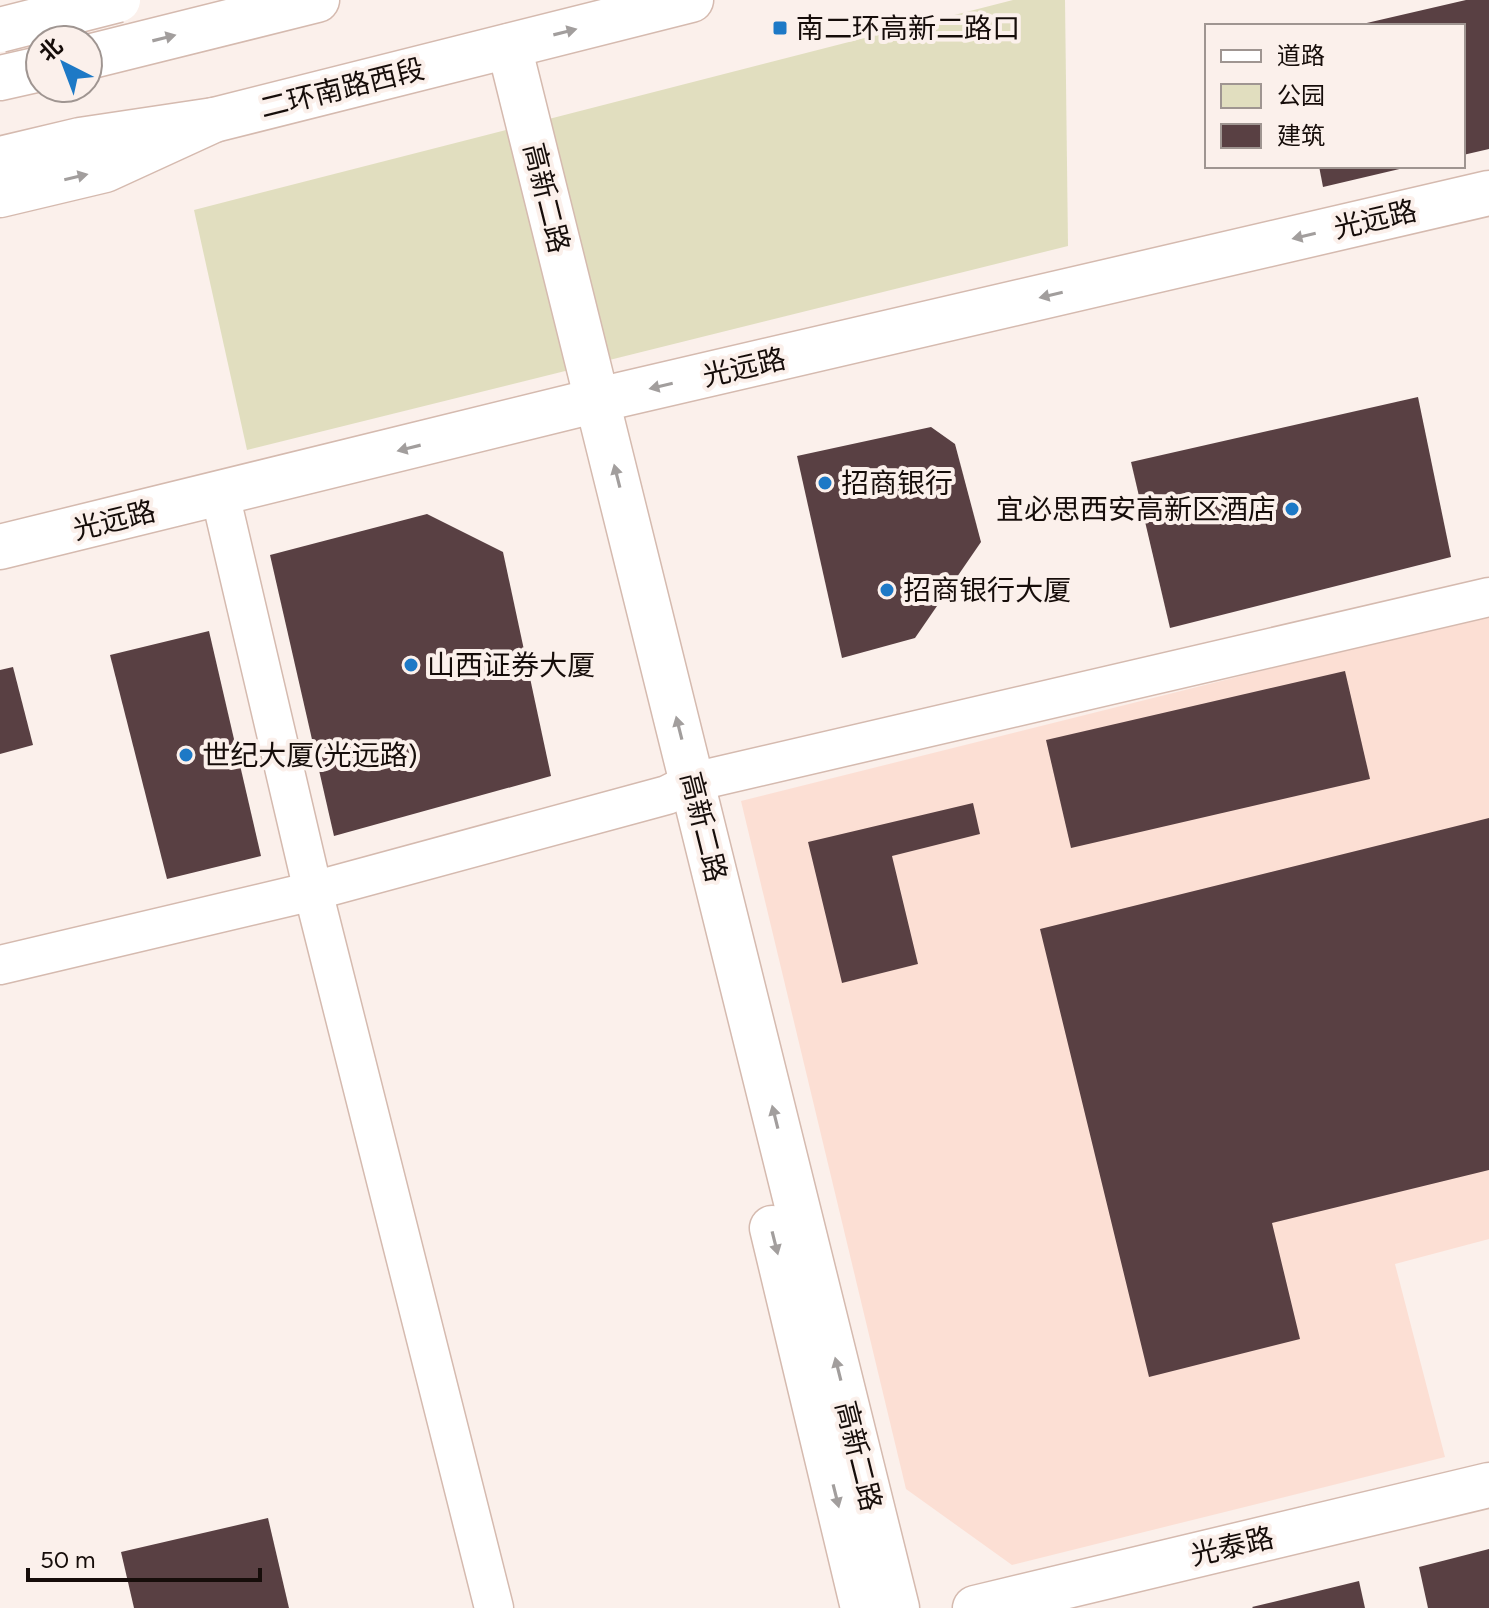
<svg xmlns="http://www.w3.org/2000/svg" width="1489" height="1608" viewBox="0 0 1489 1608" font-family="Figtree,'Noto Sans SC',sans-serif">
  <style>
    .built { fill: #fcdfd4 }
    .green { fill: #e1debf }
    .building { fill: #594043 }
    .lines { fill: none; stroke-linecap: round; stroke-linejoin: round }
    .minor-casing { stroke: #d5baaf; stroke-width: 41 }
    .tertiary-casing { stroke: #d5baaf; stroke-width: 47 }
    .secondary-casing { stroke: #d5baaf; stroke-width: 47 }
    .trunk-casing { stroke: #d5baaf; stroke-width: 47 }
    .minor { stroke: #fff; stroke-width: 38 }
    .tertiary { stroke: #fff; stroke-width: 44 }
    .secondary { stroke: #fff; stroke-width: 44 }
    .trunk { stroke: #fff; stroke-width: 44 }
    .trunk-bridge-casing { stroke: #d5baaf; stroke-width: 47; stroke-linecap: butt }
    .trunk-bridge { stroke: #fff; stroke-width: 44 }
    .oneway { fill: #a29e9d }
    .poi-dot { fill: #1d79c6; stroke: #fbf0eb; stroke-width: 3 }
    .labels { text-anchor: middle; stroke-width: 8; stroke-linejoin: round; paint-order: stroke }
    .poi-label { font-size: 28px; fill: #160d0a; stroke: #fbf0eb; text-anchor: start }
    .street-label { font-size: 28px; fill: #160d0a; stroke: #fbf0eb }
  </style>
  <rect width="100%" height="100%" fill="#fbf0eb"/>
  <path class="built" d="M 1489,614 L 1489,1239 L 1395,1264 L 1445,1457 L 1012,1565 L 906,1489 L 741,801 Z"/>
  <path class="green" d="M 1013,0 L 1065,0 L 1068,246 L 247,450 L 194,210 Z"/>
  <g class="building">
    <path d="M 1466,0 L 1489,0 L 1489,149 L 1463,155 L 1463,26 L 1358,25 Z"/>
    <path d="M 1319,166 L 1408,166 L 1408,167 L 1323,187 Z"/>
    <path d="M 1418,397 L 1451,557 L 1170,628 L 1131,462 Z"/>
    <path d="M 931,427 L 955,444 L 981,542 L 915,638 L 842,658 L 797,456 Z"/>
    <path d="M 427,514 L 503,552 L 551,776 L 334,836 L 270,555 Z"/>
    <path d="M 209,631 L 261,856 L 167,879 L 110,655 Z"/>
    <path d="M 13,667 L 33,745 L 0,754 L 0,670 Z"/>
    <path d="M 1345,671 L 1370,779 L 1071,848 L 1046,740 Z"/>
    <path d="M 973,803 L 980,834 L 892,856 L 918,964 L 842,983 L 808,842 Z"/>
    <path d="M 1489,818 L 1489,1170 L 1272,1223 L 1300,1339 L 1149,1377 L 1040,929 Z"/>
    <path d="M 268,1518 L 289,1608 L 134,1608 L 121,1552 Z"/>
    <path d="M 1489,1549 L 1489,1608 L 1428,1608 L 1419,1567 Z"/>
    <path d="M 1359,1581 L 1365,1608 L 1253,1608 L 1252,1607 Z"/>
  </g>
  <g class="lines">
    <g class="minor-casing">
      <g id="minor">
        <path d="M 220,494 L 313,891 L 494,1608"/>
        <path d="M 0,965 L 313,891 L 667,795 L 693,782 L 1489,597"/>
      </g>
    </g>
    <g class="tertiary-casing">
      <g id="tertiary">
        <path d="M 509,46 L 897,1608"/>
        <path d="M 0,547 L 598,400 L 1489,193"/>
        <path d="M 772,1228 L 863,1608"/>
        <path d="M 975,1608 L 1489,1485"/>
      </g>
    </g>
    <g class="secondary-casing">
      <path id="secondary" d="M 0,195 L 105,170 L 214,120 L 691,0"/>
    </g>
    <g class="trunk-casing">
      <g id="trunk">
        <path d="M 88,57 L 317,0"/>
        <path d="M 0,78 L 40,69"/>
        <path d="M 0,159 L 80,140 L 214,120"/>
      </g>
    </g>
    <use href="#minor" class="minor"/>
    <use href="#tertiary" class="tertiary"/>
    <use href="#secondary" class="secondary"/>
    <use href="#trunk" class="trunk"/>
    <g class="trunk-bridge-casing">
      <path id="trunk-bridge" d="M 0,30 L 118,0"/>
    </g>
    <use href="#trunk-bridge" class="trunk-bridge"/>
  </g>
  <defs><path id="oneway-solid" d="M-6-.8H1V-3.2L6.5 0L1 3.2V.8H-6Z" transform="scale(2)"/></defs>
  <g class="oneway">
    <use href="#oneway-solid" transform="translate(565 32) rotate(-14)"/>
    <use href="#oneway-solid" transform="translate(164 38) rotate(-14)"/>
    <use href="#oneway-solid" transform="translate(76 177) rotate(-13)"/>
    <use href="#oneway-solid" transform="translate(1304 236) rotate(167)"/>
    <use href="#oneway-solid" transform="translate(1051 295) rotate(167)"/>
    <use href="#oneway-solid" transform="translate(661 386) rotate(167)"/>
    <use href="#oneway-solid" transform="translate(409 448) rotate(166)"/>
    <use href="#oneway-solid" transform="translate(617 476) rotate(-104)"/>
    <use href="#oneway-solid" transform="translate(679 728) rotate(-104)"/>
    <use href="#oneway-solid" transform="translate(775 1117) rotate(-104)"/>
    <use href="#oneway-solid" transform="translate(775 1243) rotate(76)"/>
    <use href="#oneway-solid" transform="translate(838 1369) rotate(-104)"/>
    <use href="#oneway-solid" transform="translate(836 1496) rotate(76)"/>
  </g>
  <g class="poi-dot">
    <rect x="772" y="20" width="16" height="16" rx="4"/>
    <circle cx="825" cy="483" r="8"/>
    <circle cx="1292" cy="509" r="8"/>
    <circle cx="887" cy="590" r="8"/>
    <circle cx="411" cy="665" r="8"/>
    <circle cx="186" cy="755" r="8"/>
  </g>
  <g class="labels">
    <g class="poi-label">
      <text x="796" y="38">南二环高新二路口</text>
      <text x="841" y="493">招商银行</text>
      <text x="1276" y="519" text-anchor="end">宜必思西安高新区酒店</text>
      <text x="903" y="600">招商银行大厦</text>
      <text x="427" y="675">山西证券大厦</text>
      <text x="202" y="765">世纪大厦(光远路)</text>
    </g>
    <g class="street-label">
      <text transform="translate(342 88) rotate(-14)" y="10">二环南路西段</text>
      <text transform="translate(547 198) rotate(76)" y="10">高新二路</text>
      <text transform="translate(1375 219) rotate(-13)" y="10">光远路</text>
      <text transform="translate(744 367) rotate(-13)" y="10">光远路</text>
      <text transform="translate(114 520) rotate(-14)" y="10">光远路</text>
      <text transform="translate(704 827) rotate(76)" y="10">高新二路</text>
      <text transform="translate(859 1456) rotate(76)" y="10">高新二路</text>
      <text transform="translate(1232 1546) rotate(-13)" y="10">光泰路</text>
    </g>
  </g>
  <rect x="1205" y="24" width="260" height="144" fill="#fbf0eb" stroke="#9f9591" stroke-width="2"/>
  <rect x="1221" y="50" width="40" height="12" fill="#ffffff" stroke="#9f9591" stroke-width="2"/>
  <text x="1277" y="64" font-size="24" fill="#160d0a">道路</text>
  <rect x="1221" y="84" width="40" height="24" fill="#e1debf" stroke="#9f9591" stroke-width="2"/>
  <text x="1277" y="104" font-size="24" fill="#160d0a">公园</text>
  <rect x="1221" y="124" width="40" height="24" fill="#594043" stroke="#9f9591" stroke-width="2"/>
  <text x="1277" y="144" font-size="24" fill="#160d0a">建筑</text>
  <g transform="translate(64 64) rotate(318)"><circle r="38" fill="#fbf0eb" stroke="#9f9591" stroke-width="2"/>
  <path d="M0-6L14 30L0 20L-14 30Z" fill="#1d79c6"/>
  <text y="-12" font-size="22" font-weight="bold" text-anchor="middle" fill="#160d0a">北</text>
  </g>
  <path d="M28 1568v12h232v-12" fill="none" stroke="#160d0a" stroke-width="4"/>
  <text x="40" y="1568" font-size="24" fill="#160d0a" stroke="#fbf0eb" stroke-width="6" paint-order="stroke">50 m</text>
</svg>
